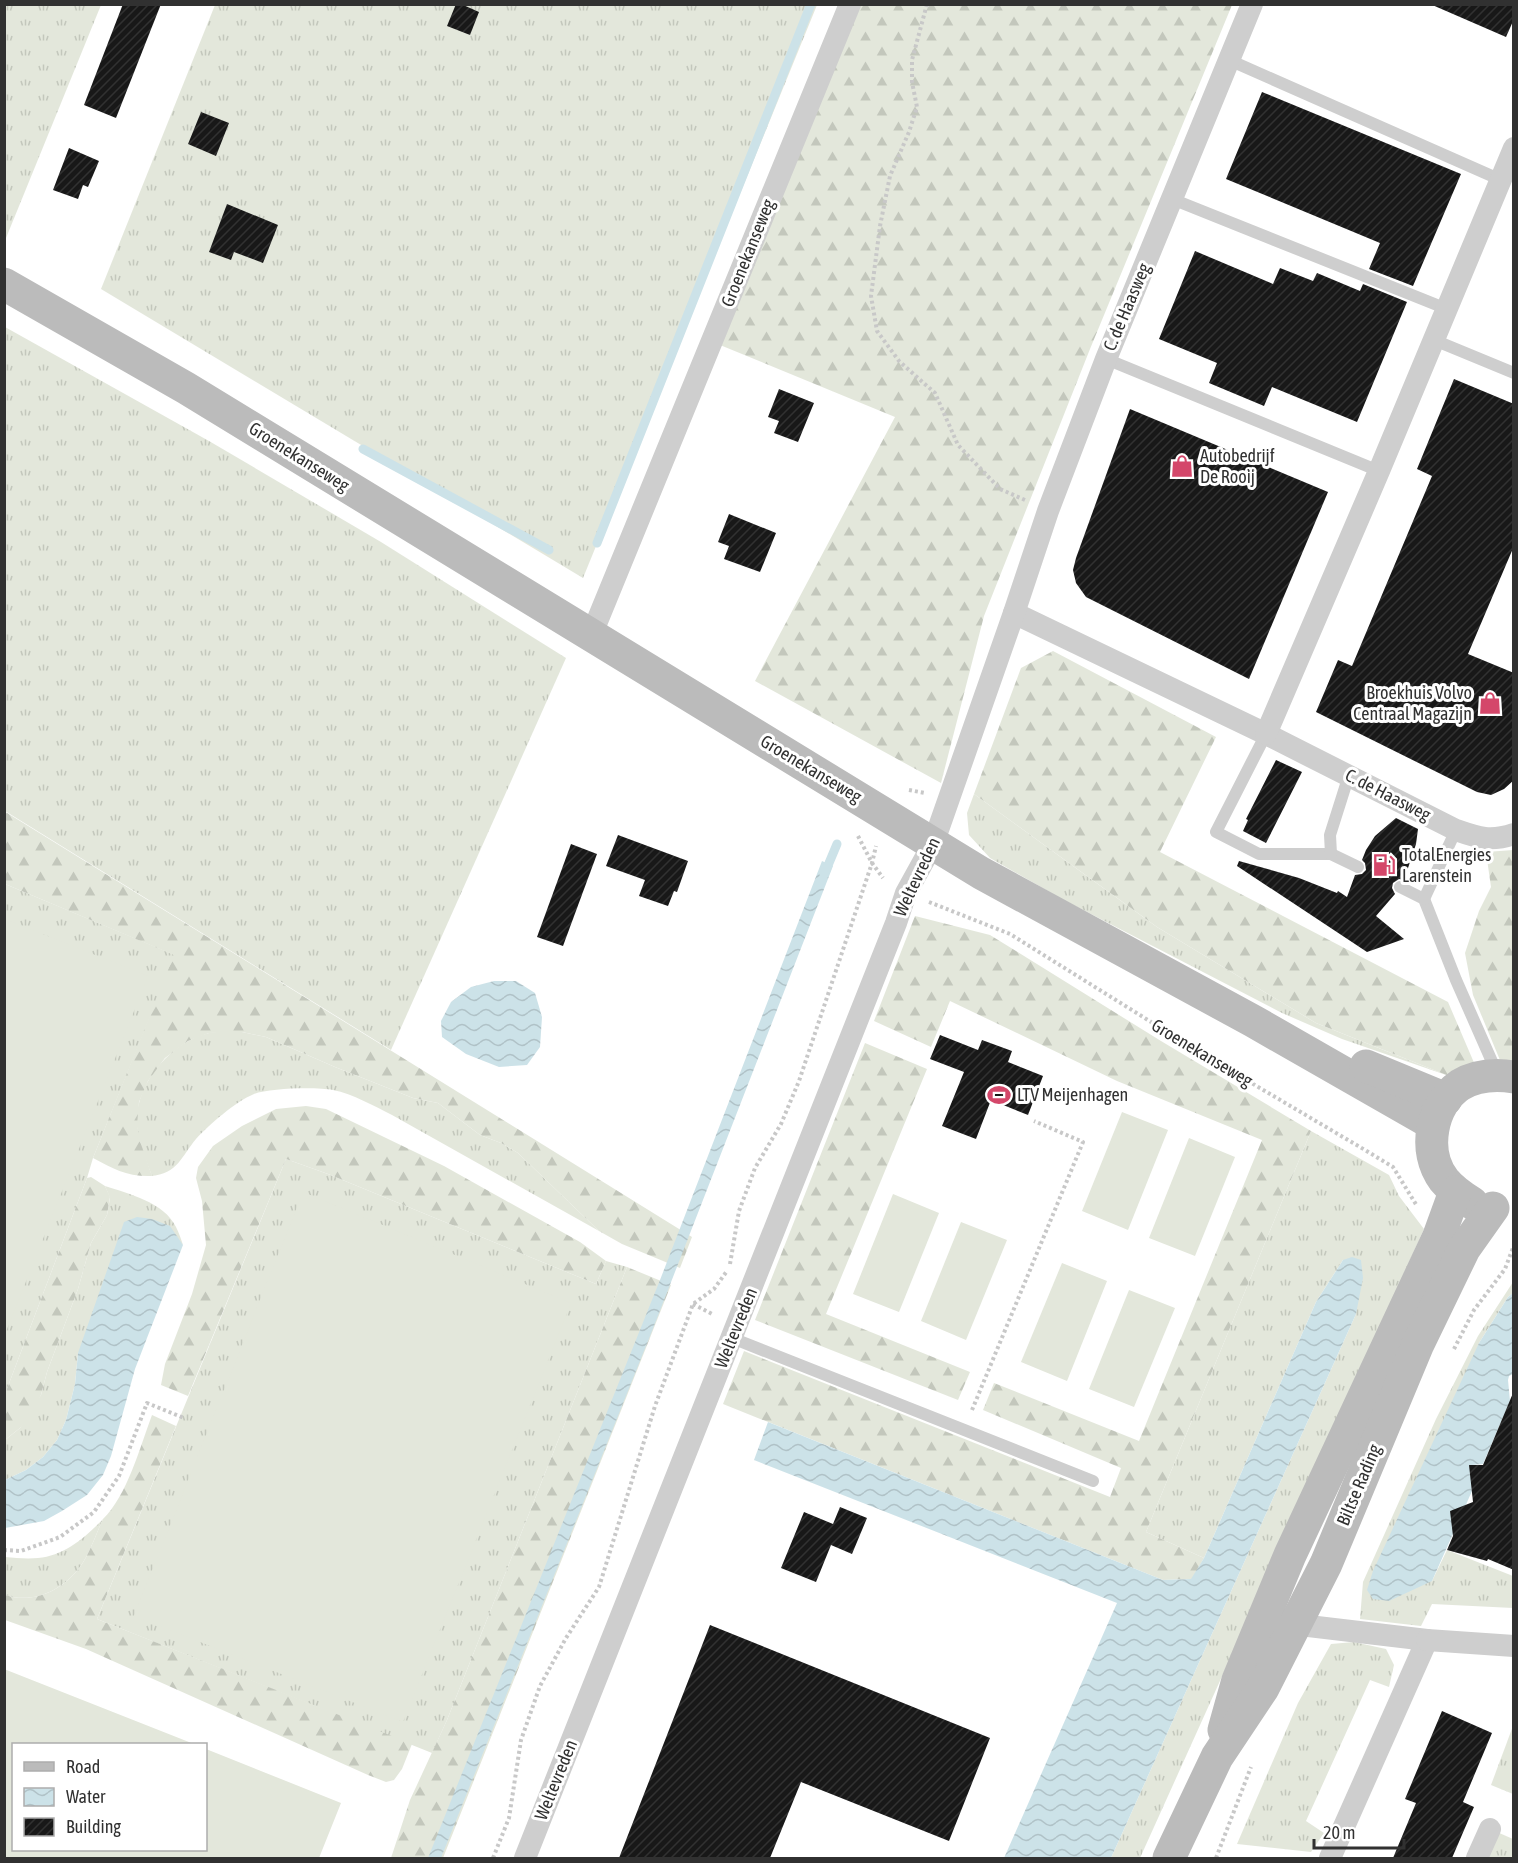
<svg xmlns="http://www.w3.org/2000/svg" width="1518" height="1863" viewBox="0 0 1518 1863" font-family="'Asap Condensed',sans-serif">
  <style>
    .grass { fill: url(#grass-tufts) }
    .forest { fill: url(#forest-firs) }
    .pitch { fill: #e3e7db }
    .water { fill: url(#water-waves) }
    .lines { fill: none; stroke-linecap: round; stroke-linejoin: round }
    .stream { stroke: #cce2e8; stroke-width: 9 }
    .building { fill: url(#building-hatch) }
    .path { stroke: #c8c8c8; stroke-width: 4; stroke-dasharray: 3 3; stroke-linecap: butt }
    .lane { stroke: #cecece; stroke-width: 12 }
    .street { stroke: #cecece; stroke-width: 22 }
    .secondary { stroke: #bbb; stroke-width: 33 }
    .labels { text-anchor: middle; stroke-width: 6; stroke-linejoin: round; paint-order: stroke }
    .street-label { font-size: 18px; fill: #313131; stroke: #fff }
    .poi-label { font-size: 18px; fill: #313131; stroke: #fff; text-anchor: start }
  </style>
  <defs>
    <pattern id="grass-tufts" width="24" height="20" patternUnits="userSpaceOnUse" patternTransform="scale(1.5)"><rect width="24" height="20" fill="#e3e7db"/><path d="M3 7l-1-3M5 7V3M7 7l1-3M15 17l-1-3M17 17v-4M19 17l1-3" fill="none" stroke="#c3c7bc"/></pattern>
    <pattern id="forest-firs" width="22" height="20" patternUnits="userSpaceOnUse" patternTransform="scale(1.5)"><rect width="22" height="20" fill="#e3e7db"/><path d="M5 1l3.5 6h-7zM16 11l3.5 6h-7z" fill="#c3c7bc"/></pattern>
    <pattern id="water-waves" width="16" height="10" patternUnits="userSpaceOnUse" patternTransform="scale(1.5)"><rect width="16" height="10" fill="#cce2e8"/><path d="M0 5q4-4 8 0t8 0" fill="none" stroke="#b0c2c7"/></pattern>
    <pattern id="building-hatch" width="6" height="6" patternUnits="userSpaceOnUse" patternTransform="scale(1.5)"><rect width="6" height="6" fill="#181818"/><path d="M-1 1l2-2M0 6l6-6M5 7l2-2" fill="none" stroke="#313131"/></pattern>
  </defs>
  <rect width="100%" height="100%" fill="#fff"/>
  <g class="grass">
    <path d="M 5,4 L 101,5 L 6,238 L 4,237 Z"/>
    <path d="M 215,5 L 817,5 L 583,578 L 101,289 Z"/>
    <path d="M 5,327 L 209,441 L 381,542 L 566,658 L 391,1050 L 5,811 Z"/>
    <path d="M 974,794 L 1157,927 L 1316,1023 L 1449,1076 L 1342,1039 L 1282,1013 L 1062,899 L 990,858 L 969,835 L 967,813 Z"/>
    <path d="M 5,884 L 175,955 L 93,1158 L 87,1178 L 5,1394 Z"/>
    <path d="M 242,1032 L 266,1037 L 335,1067 L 413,1098 L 438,1103 L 480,1135 L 501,1143 L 518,1153 L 599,1231 L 392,1115 C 374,1106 353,1094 333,1090 C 316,1087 270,1088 254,1094 C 235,1102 210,1124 196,1139 C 181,1157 178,1173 152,1176 C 146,1160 139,1144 137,1127 C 133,1086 170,1042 209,1033 C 219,1031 231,1032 242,1032 Z"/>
    <path d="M 1311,1131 L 1389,1175 L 1399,1196 L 1424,1229 L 1140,1858 L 1111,1858 L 1356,1314 L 1343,1260 L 1316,1302 L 1204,1558 L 1146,1532 Z"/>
    <path d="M 286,1159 L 328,1174 L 596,1284 L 606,1261 L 627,1267 L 447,1720 L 432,1753 L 97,1619 Z"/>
    <path d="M 105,1186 C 129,1194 164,1202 176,1227 C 179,1233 181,1239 183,1245 L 181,1243 L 78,1353 L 75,1384 L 66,1420 L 57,1440 L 43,1457 L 26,1470 L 5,1480 L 5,1440 L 20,1428 L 41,1395 L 47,1372 L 78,1289 L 91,1243 L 107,1215 L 110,1198 Z"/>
    <path d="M 1513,1282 L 1513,1293 L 1508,1297 L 1479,1343 L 1432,1581 L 1447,1550 L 1513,1576 L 1513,1608 L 1432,1604 L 1421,1626 L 1360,1619 L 1363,1582 L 1436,1419 L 1478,1336 Z"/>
    <path d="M 103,1519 C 96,1534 90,1553 80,1567 C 62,1591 33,1604 5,1595 L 5,1557 C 16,1558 27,1559 38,1558 C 64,1556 86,1537 103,1519 Z"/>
    <path d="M 1354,1642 L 1386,1649 L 1394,1665 L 1389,1687 L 1370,1680 L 1306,1821 L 1324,1833 L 1311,1852 L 1237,1844 L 1298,1703 L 1331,1644 Z"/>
    <path d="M 1513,1726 L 1514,1794 L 1513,1794 L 1491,1785 Z"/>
    <path d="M 1497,1832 L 1513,1839 L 1513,1858 L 1484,1858 Z"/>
  </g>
  <g class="forest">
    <path d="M 860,5 L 1232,5 L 1090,349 L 984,616 L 941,783 L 755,681 L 895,417 L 720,345 Z"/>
    <path d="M 1053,651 L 1216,737 L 1160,852 L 1448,1002 L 1478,1072 L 1449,1076 L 1316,1023 L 1157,927 L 974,794 L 1021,668 Z"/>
    <path d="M 4,811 L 692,1237 L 680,1268 L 622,1244 L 599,1231 L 518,1153 L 501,1143 L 480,1135 L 438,1103 L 413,1098 L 335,1067 L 266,1037 L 242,1032 L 209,1033 L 188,1041 L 165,1058 L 148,1081 L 139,1102 L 137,1125 L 141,1144 L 152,1176 C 127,1177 114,1169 93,1158 L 174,955 L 5,884 Z"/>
    <path d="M 1513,850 L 1513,1067 L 1502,1065 L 1473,995 L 1465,953 L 1479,911 L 1491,887 L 1486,852 Z"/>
    <path d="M 915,916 L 990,935 L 1161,1041 L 1311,1131 L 1146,1532 L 1204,1558 L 1192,1579 L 1163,1580 L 723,1404 L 744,1351 L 1110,1497 L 1121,1468 L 983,1410 L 994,1383 L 1139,1441 L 1262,1140 L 1117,1081 L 950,1001 L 931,1047 L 874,1021 Z"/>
    <path d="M 865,1043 L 927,1069 L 826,1314 L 970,1372 L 958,1400 L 755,1320 Z"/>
    <path d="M 306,1106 L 326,1109 L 444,1166 L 580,1242 L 606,1261 L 596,1284 L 328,1174 L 286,1159 L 188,1396 L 161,1385 L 165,1364 L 192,1294 L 206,1245 L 202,1201 L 196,1178 L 198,1167 L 213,1146 L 242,1126 L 276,1109 Z"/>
    <path d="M 91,1177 L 105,1186 L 110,1197 L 107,1215 L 91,1243 L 78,1289 L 47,1372 L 41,1395 L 33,1413 L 20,1428 L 5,1440 L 5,1394 L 87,1178 Z"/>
    <path d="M 627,1267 L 671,1285 L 443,1858 L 391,1858 L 410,1800 L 447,1720 Z"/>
    <path d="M 152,1415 L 176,1426 L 97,1619 L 412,1744 L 402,1769 L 394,1780 L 386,1782 L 368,1775 L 86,1649 L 5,1620 L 5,1595 C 33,1604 62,1591 80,1567 C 90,1553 96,1534 103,1519 C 127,1496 140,1447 152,1415 Z"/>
  </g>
  <g class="pitch">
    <path d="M 5,919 L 148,976 L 5,1334 Z"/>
    <path d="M 1122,1112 L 1168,1130 L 1128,1230 L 1082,1211 Z"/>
    <path d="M 1189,1138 L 1235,1157 L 1195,1256 L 1149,1238 Z"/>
    <path d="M 303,1192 L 571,1303 L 403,1722 L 134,1616 Z"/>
    <path d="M 893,1194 L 939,1213 L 899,1312 L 853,1294 Z"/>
    <path d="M 961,1222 L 1007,1240 L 966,1340 L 921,1321 Z"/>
    <path d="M 1062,1263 L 1107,1281 L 1067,1381 L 1021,1362 Z"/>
    <path d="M 1129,1290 L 1175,1308 L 1134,1407 L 1089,1389 Z"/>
    <path d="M 4,1669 L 194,1744 L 14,1744 L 14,1850 L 206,1850 L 206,1749 L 341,1803 L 319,1858 L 5,1858 Z"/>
  </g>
  <g class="water">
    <path d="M 822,861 L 833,866 L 652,1331 L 441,1858 L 428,1858 L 660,1280 Z"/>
    <path d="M 494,981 L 516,981 L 535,993 L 542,1017 L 540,1047 L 527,1065 L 499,1067 L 466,1054 L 442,1037 L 441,1021 L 451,1002 L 471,987 Z"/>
    <path d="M 137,1217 L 152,1219 L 170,1226 L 183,1245 L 135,1369 L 111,1456 L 103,1475 L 87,1495 L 62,1511 L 44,1521 L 5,1528 L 5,1480 L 26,1470 L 43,1457 L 57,1440 L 66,1420 L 75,1384 L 78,1353 L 124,1222 Z"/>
    <path d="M 1352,1257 L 1361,1260 L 1363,1278 L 1356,1314 L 1111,1858 L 1004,1858 L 1117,1603 L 754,1460 L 768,1422 L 1163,1580 L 1191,1579 L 1204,1558 L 1316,1302 L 1343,1260 Z"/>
    <path d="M 1513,1293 L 1513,1374 L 1509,1376 L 1508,1380 L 1510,1401 L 1483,1464 L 1472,1465 L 1470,1467 L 1472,1491 L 1432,1581 L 1389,1601 L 1373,1599 L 1367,1590 L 1373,1571 L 1479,1343 L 1508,1297 Z"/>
  </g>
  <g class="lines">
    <g class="stream">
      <path d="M 363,449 L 549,550"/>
      <path d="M 597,543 L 811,4"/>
      <path d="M 824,875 L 837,844"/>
    </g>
  </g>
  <g class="building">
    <path d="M 123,4 L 161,4 L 116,118 L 84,105 Z"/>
    <path d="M 456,4 L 461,4 L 479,12 L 470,35 L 447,26 Z"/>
    <path d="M 1430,4 L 1514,4 L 1514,19 L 1506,37 Z"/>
    <path d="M 1262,92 L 1461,174 L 1413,286 L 1369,269 L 1380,243 L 1226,179 Z"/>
    <path d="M 201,112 L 229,123 L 216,156 L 188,144 Z"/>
    <path d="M 69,148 L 99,161 L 88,187 L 83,185 L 78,199 L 53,190 Z"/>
    <path d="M 227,204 L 278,225 L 263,263 L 234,252 L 231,260 L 209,252 Z"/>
    <path d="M 1195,251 L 1273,284 L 1280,268 L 1313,281 L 1317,273 L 1360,291 L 1363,284 L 1407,302 L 1357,422 L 1272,387 L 1264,406 L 1209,383 L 1217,363 L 1159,339 Z"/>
    <path d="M 1454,379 L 1514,404 L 1514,546 L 1468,654 L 1514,673 L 1514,780 L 1504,789 L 1491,795 L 1477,792 L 1316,712 L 1338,660 L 1352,666 L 1432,476 L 1417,469 Z"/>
    <path d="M 779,389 L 814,403 L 798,442 L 774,433 L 779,421 L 768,417 Z"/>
    <path d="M 1130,409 L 1328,492 L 1249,679 L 1086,597 L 1076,583 L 1073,570 L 1076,558 Z"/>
    <path d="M 729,514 L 776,533 L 760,572 L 724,559 L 729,546 L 718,542 Z"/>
    <path d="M 1276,760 L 1302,772 L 1266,843 L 1243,831 L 1248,820 L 1246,819 Z"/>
    <path d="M 1396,818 L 1418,829 L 1416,844 L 1404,880 L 1399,879 L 1393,883 L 1392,888 L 1395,894 L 1376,916 L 1404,939 L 1367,952 L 1237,866 L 1239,861 L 1299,878 L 1337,893 L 1338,891 L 1347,897 L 1355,875 L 1362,874 L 1366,870 L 1365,863 L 1362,860 L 1366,850 L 1375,836 Z"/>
    <path d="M 618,835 L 688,861 L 677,892 L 674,891 L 668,906 L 639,896 L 645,880 L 606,866 Z"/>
    <path d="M 571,844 L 597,854 L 563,946 L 537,937 Z"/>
    <path d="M 940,1035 L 978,1050 L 982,1040 L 1012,1051 L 1008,1062 L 1043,1076 L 1028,1115 L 991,1100 L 976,1139 L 942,1126 L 964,1072 L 930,1059 Z"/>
    <path d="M 1513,1393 L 1514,1393 L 1514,1570 L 1488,1559 L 1487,1561 L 1447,1550 L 1453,1536 L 1450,1511 L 1473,1502 L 1469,1465 L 1483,1465 Z"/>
    <path d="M 840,1507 L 867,1518 L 852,1554 L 831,1545 L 816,1582 L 781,1568 L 804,1512 L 833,1524 Z"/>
    <path d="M 710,1625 L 990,1738 L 949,1841 L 801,1782 L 770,1858 L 619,1858 Z"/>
    <path d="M 1442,1711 L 1492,1733 L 1463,1802 L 1474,1807 L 1452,1858 L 1393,1858 L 1416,1803 L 1405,1799 Z"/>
  </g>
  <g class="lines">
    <g class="path">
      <path d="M 927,4 L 912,60 L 912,82 L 917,107 L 909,132 L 890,176 L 880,226 L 871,296 L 877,331 L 899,361 L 935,393 L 958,445 L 1000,489 L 1025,500"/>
      <path d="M 909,790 L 925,793"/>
      <path d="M 858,836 L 872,863 L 883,878"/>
      <path d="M 929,902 L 1010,934 L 1204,1055 L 1365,1150 L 1393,1167 L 1417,1206"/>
      <path d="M 730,1264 L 739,1211 L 755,1168 L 781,1124 L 799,1081 L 872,863 L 876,846"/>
      <path d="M 693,1304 L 714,1315"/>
      <path d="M 1454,1349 L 1474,1310 L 1505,1269 L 1514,1245"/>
      <path d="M 972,1410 L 1083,1142 L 1034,1121"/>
      <path d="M 4,1550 L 21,1551 L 60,1537 L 94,1512 L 119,1476 L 147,1403 L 184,1418"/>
      <path d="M 493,1858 L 509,1818 L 521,1740 L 540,1686 L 566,1638 L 599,1587 L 655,1406 L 693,1304 L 714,1289 L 727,1271"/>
      <path d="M 1216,1858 L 1251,1767"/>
    </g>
    <g class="lane">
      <path d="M 1229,60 L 1501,180"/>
      <path d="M 1172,199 L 1447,309"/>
      <path d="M 1434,340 L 1514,373"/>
      <path d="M 1106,359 L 1379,471"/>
      <path d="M 1266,734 L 1216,832 L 1259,854 L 1331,854 L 1358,867"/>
      <path d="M 1331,854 L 1330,835 L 1349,775"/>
      <path d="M 1400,887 L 1424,899 L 1456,980 L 1497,1073"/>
      <path d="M 1424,899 L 1456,830"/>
      <path d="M 732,1338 L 1093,1481"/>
    </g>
    <g class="street">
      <path d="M 1014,613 L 1266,734 L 1456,830 C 1479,838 1490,842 1514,834"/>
      <path d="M 591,636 L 850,4"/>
      <path d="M 1266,734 L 1379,471 L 1514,148"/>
      <path d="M 1283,1623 L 1427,1640 L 1330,1858"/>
      <path d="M 1427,1640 L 1514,1646"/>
      <path d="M 525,1858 L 896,923 L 906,893 L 933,844 L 1014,613 L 1048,511 L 1106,359 L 1252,4"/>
      <path d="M 1477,1858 L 1490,1829"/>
    </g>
    <g class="secondary">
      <path d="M 4,284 L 186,388 L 981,873 L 1253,1021 L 1433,1124"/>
      <path d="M 1366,1066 L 1446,1099"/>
      <path d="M 1472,1203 C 1461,1196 1452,1190 1444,1180 C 1422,1151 1431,1105 1460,1085 C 1477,1075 1495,1074 1514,1077"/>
      <path d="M 1224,1730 L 1238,1680 L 1290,1555 L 1439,1236 L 1455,1192"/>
      <path d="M 1169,1858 L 1217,1757 L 1263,1688 L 1326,1564 L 1418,1344 L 1464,1249 L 1493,1208"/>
    </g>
  </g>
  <defs>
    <g id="shop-bare" transform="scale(1.8)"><path d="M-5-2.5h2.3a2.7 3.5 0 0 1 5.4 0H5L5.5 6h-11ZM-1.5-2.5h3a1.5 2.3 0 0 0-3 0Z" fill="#d4476a" stroke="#fff" stroke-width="2.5" paint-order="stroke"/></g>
    <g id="fuel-bare" transform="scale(1.8)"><path d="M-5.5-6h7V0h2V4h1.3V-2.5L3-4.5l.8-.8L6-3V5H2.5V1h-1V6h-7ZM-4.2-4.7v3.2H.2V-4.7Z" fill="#d4476a" stroke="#fff" stroke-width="2.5" paint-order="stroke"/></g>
    <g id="stadium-bare" transform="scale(1.8)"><path d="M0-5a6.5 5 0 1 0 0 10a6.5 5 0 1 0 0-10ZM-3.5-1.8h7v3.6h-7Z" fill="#d4476a" stroke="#fff" stroke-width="2.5" paint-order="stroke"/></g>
  </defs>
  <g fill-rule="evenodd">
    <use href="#shop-bare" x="1182" y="466"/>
    <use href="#shop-bare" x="1490" y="703"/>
    <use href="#fuel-bare" x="1384" y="865"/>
    <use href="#stadium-bare" x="999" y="1095"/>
  </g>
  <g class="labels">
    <g class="street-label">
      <text transform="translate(748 253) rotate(-68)" y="6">Groenekanseweg</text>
      <text transform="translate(1127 307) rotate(-67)" y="6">C. de Haasweg</text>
      <text transform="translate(299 457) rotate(32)" y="6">Groenekanseweg</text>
      <text transform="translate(811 769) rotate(31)" y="6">Groenekanseweg</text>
      <text transform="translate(1388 795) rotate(27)" y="6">C. de Haasweg</text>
      <text transform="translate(917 877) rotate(-65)" y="6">Weltevreden</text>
      <text transform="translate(1202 1053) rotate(31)" y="6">Groenekanseweg</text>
      <text transform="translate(736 1328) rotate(-68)" y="6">Weltevreden</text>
      <text transform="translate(1359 1485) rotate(-67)" y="6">Biltse Rading</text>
      <text transform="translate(556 1780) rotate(-68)" y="6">Weltevreden</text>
    </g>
    <g class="poi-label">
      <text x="1200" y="462">Autobedrijf<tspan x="1200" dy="21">De Rooij</tspan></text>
      <text x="1472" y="699" text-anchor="end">Broekhuis Volvo<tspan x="1472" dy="21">Centraal Magazijn</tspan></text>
      <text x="1402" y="861">TotalEnergies<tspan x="1402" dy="21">Larenstein</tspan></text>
      <text x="1017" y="1101">LTV Meijenhagen</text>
    </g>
  </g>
  <rect width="1518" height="1863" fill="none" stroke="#313131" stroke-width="12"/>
  <rect x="12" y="1743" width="195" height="108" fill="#ffffff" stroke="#adadad" stroke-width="1.5"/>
  <rect x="24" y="1762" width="30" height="9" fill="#bbbbbb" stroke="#adadad" stroke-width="1.5"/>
  <text x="66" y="1773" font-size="18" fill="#313131">Road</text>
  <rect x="24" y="1788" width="30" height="18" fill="url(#water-waves)" stroke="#adadad" stroke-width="1.5"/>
  <text x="66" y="1803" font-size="18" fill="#313131">Water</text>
  <rect x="24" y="1818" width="30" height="18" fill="url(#building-hatch)" stroke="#adadad" stroke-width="1.5"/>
  <text x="66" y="1833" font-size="18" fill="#313131">Building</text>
  <path d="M1314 1839v9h90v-9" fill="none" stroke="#313131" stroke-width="3"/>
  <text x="1323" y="1839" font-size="18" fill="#313131" stroke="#ffffff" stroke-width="4.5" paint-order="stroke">20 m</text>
</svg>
